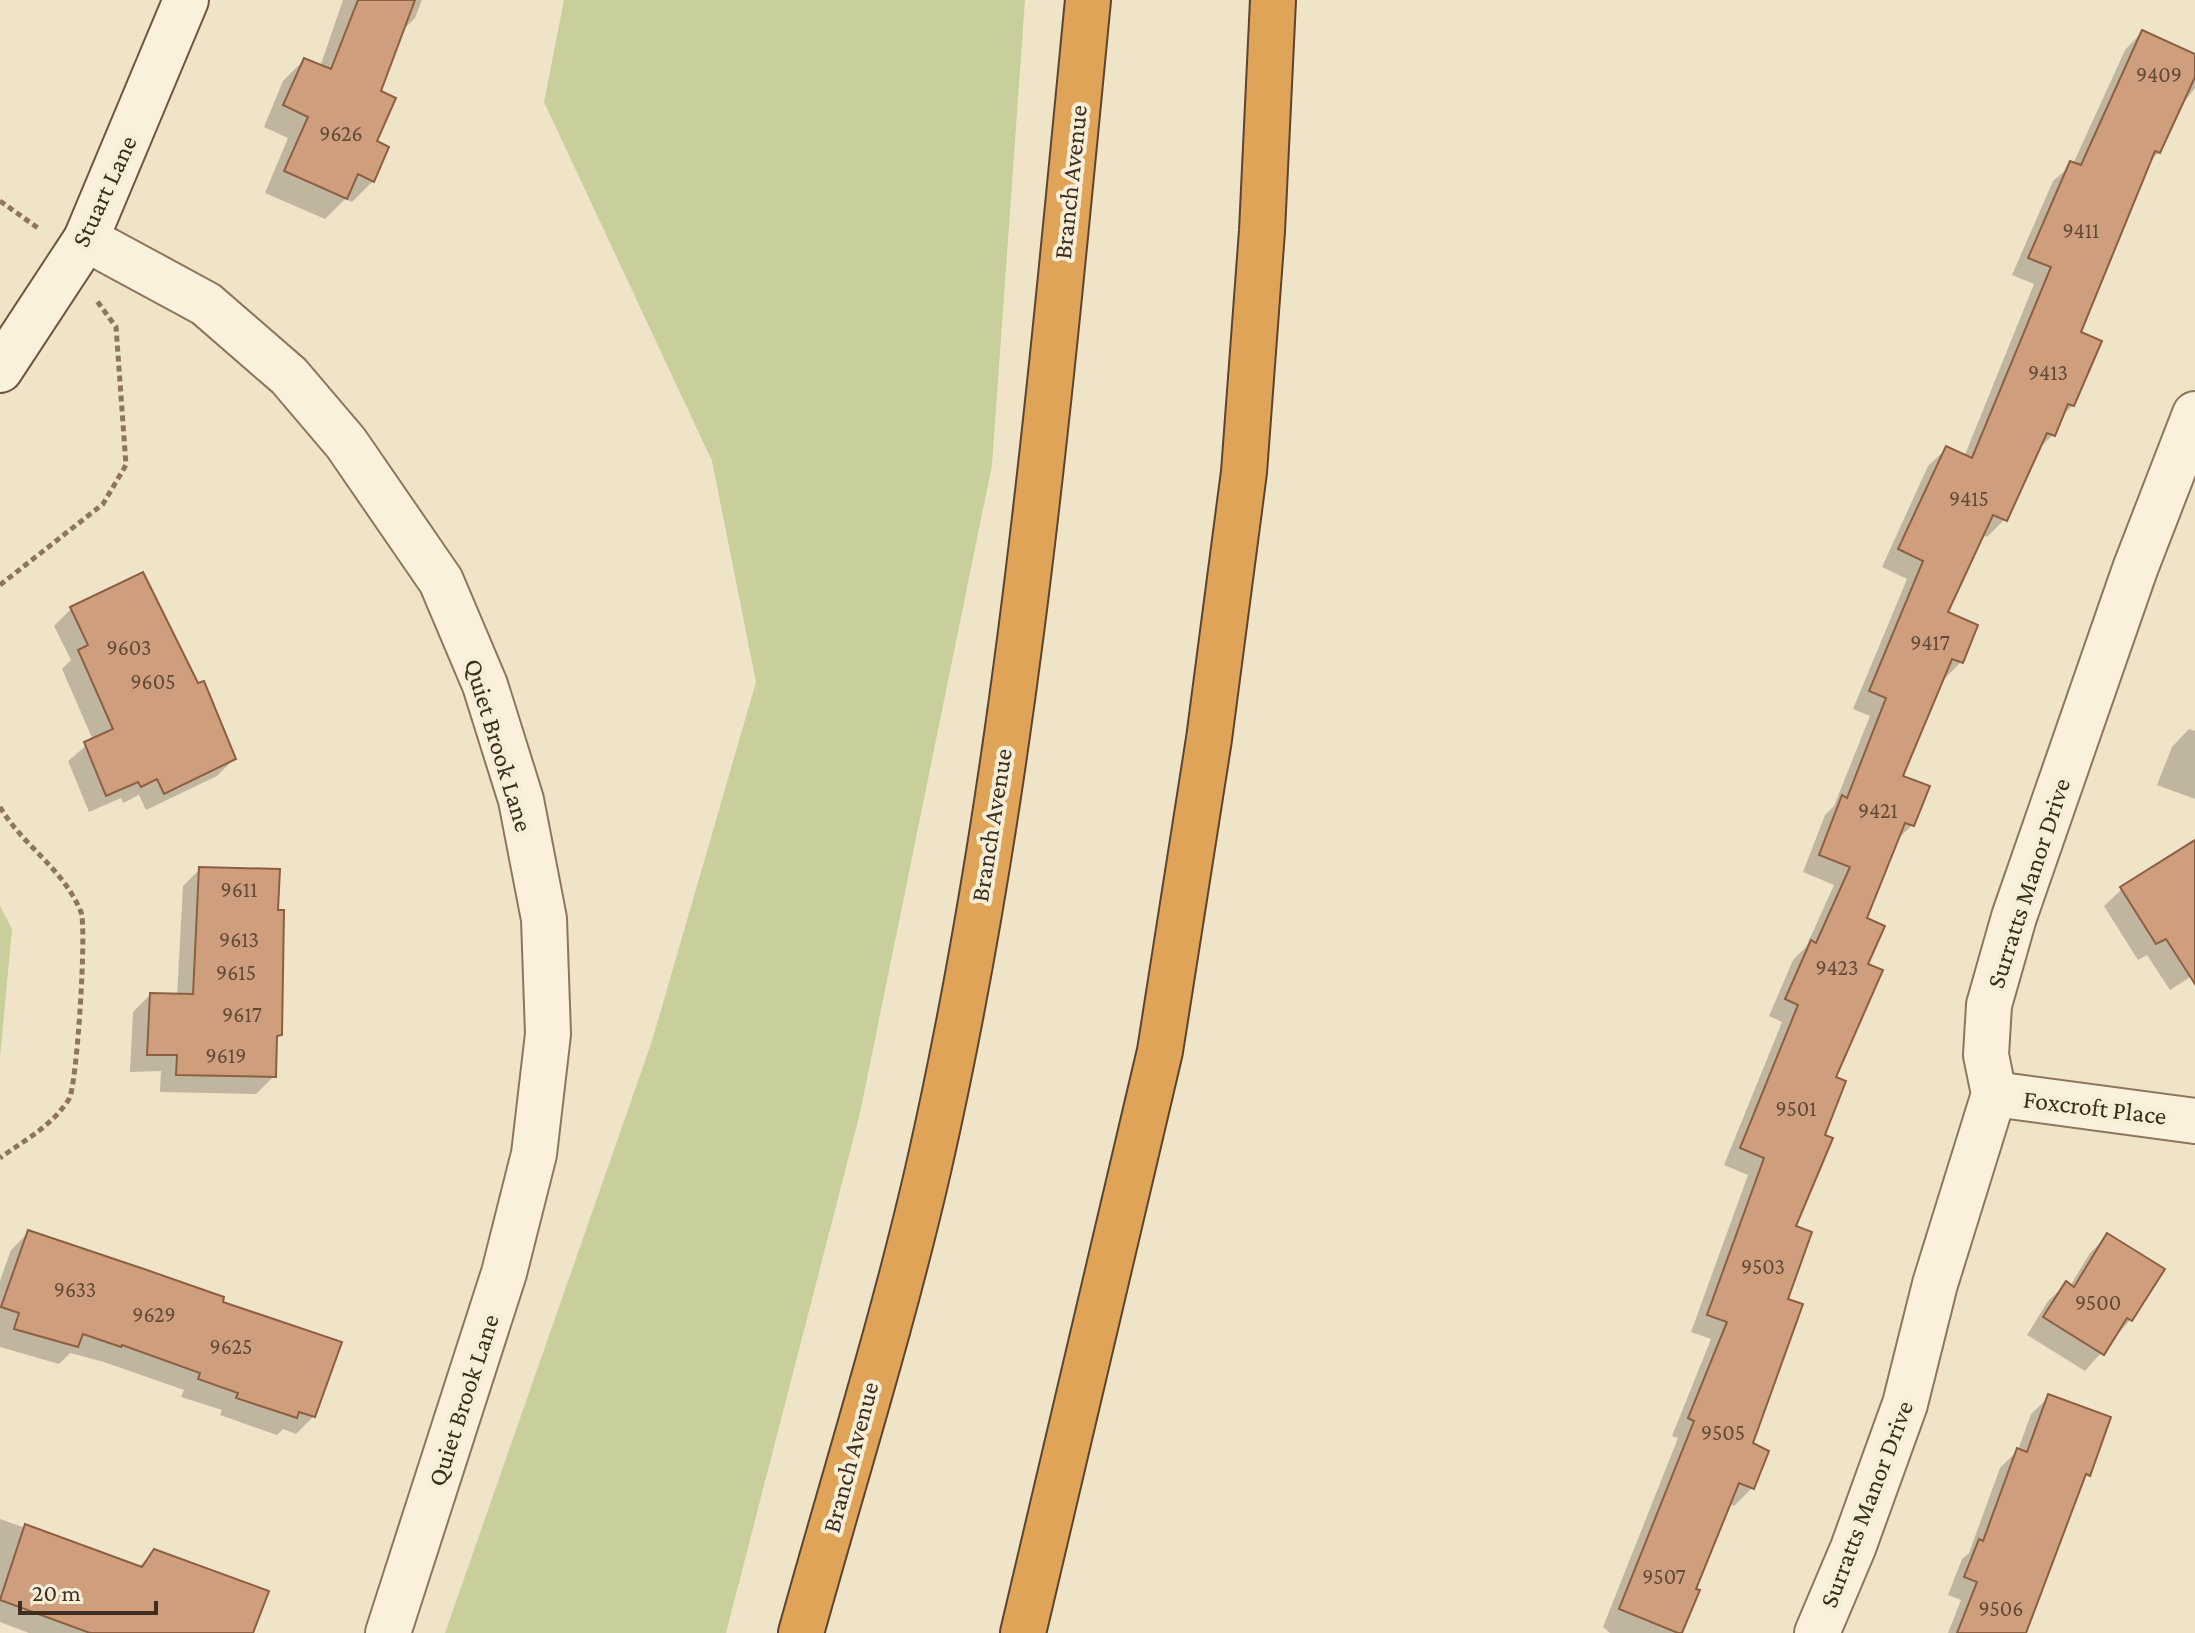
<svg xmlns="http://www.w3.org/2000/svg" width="2195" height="1633" viewBox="0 0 2195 1633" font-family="'Crimson Pro',serif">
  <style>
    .green { fill: #c9cf9b }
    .shadow { fill: #0003 }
    .building { fill: #cf9f7d; stroke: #8d5f41; stroke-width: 2 }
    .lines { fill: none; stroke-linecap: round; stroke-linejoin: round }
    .street-casing { stroke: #8d765c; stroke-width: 48 }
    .secondary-casing { stroke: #6f573f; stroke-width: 48 }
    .highway-casing { stroke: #5b4430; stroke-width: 48 }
    .path { stroke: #8d765c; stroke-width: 5; stroke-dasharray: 6 4; stroke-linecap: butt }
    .street { stroke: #faf1dc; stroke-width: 44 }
    .secondary { stroke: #faf1dc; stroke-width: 44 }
    .highway { stroke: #e0a458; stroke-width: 44 }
    .labels { text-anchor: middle; stroke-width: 8; stroke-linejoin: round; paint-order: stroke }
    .number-label { font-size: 22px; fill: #624a37 }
    .street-label { font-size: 26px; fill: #3d2e20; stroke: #f7eed8 }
  </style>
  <rect width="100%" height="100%" fill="#f0e4c8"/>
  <g class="green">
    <path d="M 564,0 L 1025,0 L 992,465 L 860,1113 L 726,1633 L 445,1633 L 652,1041 L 756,682 L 712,461 L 544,102 Z"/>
    <path d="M 0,906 L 12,929 L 0,1058 Z"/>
  </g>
  <g class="shadow">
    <path d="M 343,0 L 422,0 L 415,18 L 401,32 L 378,92 L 373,181 L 352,202 L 345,199 L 325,219 L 265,193 L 288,138 L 264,127 L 283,81 L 304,60 L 320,67 Z"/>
    <path d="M 2142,32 L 2195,56 L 2195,88 L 2178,110 L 2159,152 L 2148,163 L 2079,334 L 2073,405 L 2060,418 L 2053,435 L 2036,451 L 2005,519 L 1987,537 L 1982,534 L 1946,613 L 1961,662 L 1944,679 L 1901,777 L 1912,825 L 1895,842 L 1865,919 L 1866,965 L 1834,1078 L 1822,1136 L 1794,1228 L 1786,1300 L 1750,1444 L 1767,1452 L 1752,1488 L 1734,1506 L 1728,1503 L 1680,1633 L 1610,1633 L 1603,1627 L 1678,1438 L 1672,1436 L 1711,1339 L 1691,1332 L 1748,1175 L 1724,1165 L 1782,1022 L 1769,1016 L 1793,960 L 1806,947 L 1834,885 L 1803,872 L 1825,815 L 1834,806 L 1870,716 L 1853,709 L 1907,579 L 1882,567 L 1928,466 L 1946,449 L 1964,457 L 2034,284 L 2012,275 L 2053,181 L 2073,164 L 2125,50 Z"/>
    <path d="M 71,609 L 234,759 L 217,776 L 146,810 L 139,795 L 123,803 L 121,798 L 89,812 L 68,761 L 93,740 L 62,669 L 71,660 L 54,626 Z"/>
    <path d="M 2189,729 L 2195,731 L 2195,799 L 2157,785 L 2172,747 Z"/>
    <path d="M 200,869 L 276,912 L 280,1035 L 274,1040 L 274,1076 L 256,1094 L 160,1092 L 161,1071 L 130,1072 L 133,1012 L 150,995 L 177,996 L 183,886 Z"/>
    <path d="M 2195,883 L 2195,974 L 2170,990 L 2147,955 L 2138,960 L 2104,906 L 2122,889 Z"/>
    <path d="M 28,1233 L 221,1303 L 314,1416 L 296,1434 L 283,1429 L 277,1435 L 220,1415 L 222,1410 L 181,1397 L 184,1390 L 104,1362 L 70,1353 L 59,1364 L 0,1347 L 0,1281 L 11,1250 Z"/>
    <path d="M 2107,1236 L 2131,1319 L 2085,1371 L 2027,1335 L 2048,1301 L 2066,1284 L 2070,1286 L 2090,1253 Z"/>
    <path d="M 2049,1397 L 2109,1419 L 2023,1633 L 1948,1633 L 1961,1600 L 1948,1595 L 1962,1559 L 1969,1553 L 2000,1468 L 2018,1450 L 2031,1414 Z"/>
    <path d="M 0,1519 L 138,1568 L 154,1551 L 251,1633 L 29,1633 L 0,1622 Z"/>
  </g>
  <g class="building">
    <path d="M 358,0 L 415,0 L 381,91 L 396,98 L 377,141 L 389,147 L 374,182 L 358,174 L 347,199 L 284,171 L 308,117 L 283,105 L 304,58 L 331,69 Z"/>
    <path d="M 2142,30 L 2195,54 L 2195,77 L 2160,153 L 2155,151 L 2081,332 L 2102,341 L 2074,406 L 2068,404 L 2055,436 L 2047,433 L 2007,521 L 1993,515 L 1948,612 L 1978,625 L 1963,663 L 1952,659 L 1903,776 L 1930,786 L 1914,826 L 1905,823 L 1867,918 L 1885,926 L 1868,964 L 1883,970 L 1836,1077 L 1846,1081 L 1825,1135 L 1833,1138 L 1796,1226 L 1812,1232 L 1788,1299 L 1803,1304 L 1753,1443 L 1769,1451 L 1754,1489 L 1739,1483 L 1696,1589 L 1700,1590 L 1682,1633 L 1678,1633 L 1619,1609 L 1694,1421 L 1688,1418 L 1727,1322 L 1707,1315 L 1764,1158 L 1740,1148 L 1798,1005 L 1785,999 L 1811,940 L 1816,943 L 1850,867 L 1819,855 L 1842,795 L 1847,798 L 1886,698 L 1869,691 L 1923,561 L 1898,549 L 1946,446 L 1972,458 L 2051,267 L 2028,258 L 2070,161 L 2081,165 Z"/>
    <path d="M 143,572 L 198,683 L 204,681 L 236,759 L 164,794 L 157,779 L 141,787 L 138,782 L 106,796 L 84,742 L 113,729 L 78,650 L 88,645 L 70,607 Z"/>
    <path d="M 2195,840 L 2195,984 L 2166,939 L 2156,944 L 2120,887 Z"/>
    <path d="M 199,867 L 280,869 L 278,910 L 284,910 L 282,1035 L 277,1036 L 276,1077 L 176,1075 L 177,1055 L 147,1055 L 150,993 L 193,994 Z"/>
    <path d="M 28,1230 L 144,1269 L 224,1297 L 223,1302 L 342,1342 L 315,1417 L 299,1412 L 297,1418 L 236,1398 L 238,1393 L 198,1379 L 200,1373 L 122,1345 L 121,1347 L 83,1334 L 78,1347 L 14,1329 L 19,1313 L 1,1307 Z"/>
    <path d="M 2107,1233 L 2165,1269 L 2132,1321 L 2127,1318 L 2104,1355 L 2043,1317 L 2066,1281 L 2074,1287 Z"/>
    <path d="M 2048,1394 L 2111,1417 L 2090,1476 L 2086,1474 L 2026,1633 L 1957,1633 L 1977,1582 L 1964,1577 L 1979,1539 L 1983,1541 L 2017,1448 L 2027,1452 Z"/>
    <path d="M 25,1524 L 142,1567 L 154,1549 L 269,1591 L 253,1633 L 90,1633 L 0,1600 Z"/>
  </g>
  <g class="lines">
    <g class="street-casing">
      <g id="street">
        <path d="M 86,239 L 206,304 L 289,376 L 346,443 L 441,581 L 485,685 L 521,800 L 544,919 L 548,1034 L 534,1154 L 504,1273 L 388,1633"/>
        <path d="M 1994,1094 L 2195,1121"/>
        <path d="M 1817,1633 L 1853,1548 L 1905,1404 L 1935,1284 L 1994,1094 L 1986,1055 L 1989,1005 L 2014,917 L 2135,569 L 2195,414"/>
      </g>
    </g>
    <g class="secondary-casing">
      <path id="secondary" d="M 0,370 L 86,239 L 186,0"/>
    </g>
    <g class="highway-casing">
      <g id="highway">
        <path d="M 801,1633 C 844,1478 893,1323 929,1166 C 1016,783 1050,390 1088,0"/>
        <path d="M 1023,1633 L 1160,1051 L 1209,739 L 1244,472 L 1262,231 L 1273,0"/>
      </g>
    </g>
    <g class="path">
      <path d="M 0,201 L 38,228"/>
      <path d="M 0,585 L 103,504 L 126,465 L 116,327 L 97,301"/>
      <path d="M 0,807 C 23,846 63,868 81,912 C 87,928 77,1086 69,1099 C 51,1127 26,1139 0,1158"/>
    </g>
    <use href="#street" class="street"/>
    <use href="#secondary" class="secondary"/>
    <use href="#highway" class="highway"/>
  </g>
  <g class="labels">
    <g class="number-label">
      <text x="2159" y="82">9409</text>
      <text x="341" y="141">9626</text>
      <text x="2081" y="238">9411</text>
      <text x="2048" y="380">9413</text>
      <text x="1969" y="506">9415</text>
      <text x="1930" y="650">9417</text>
      <text x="129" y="655">9603</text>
      <text x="153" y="689">9605</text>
      <text x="1878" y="818">9421</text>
      <text x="239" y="897">9611</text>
      <text x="239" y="947">9613</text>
      <text x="1837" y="975">9423</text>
      <text x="236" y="980">9615</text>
      <text x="242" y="1022">9617</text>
      <text x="226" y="1063">9619</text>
      <text x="1796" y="1116">9501</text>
      <text x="1763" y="1274">9503</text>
      <text x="75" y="1297">9633</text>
      <text x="2098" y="1310">9500</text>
      <text x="154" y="1322">9629</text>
      <text x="231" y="1354">9625</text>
      <text x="1723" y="1440">9505</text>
      <text x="1664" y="1584">9507</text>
      <text x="2001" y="1616">9506</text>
    </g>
    <g class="street-label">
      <text transform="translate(1070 182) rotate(-84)" y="9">Branch Avenue</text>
      <text transform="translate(104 191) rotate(-65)" y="9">Stuart Lane</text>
      <text transform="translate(499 745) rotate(73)" y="9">Quiet Brook Lane</text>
      <text transform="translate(991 825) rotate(-81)" y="9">Branch Avenue</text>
      <text transform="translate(2028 883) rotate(-72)" y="9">Surratts Manor Drive</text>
      <text transform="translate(2095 1107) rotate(7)" y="9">Foxcroft Place</text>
      <text transform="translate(463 1400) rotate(-72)" y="9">Quiet Brook Lane</text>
      <text transform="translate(850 1457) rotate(-75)" y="9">Branch Avenue</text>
      <text transform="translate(1866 1504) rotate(-69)" y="9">Surratts Manor Drive</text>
    </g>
  </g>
  <path d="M20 1601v12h136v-12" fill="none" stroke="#3d2e20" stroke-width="4"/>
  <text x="32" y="1601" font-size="24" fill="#3d2e20" stroke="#f7eed8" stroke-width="6" paint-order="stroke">20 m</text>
</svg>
